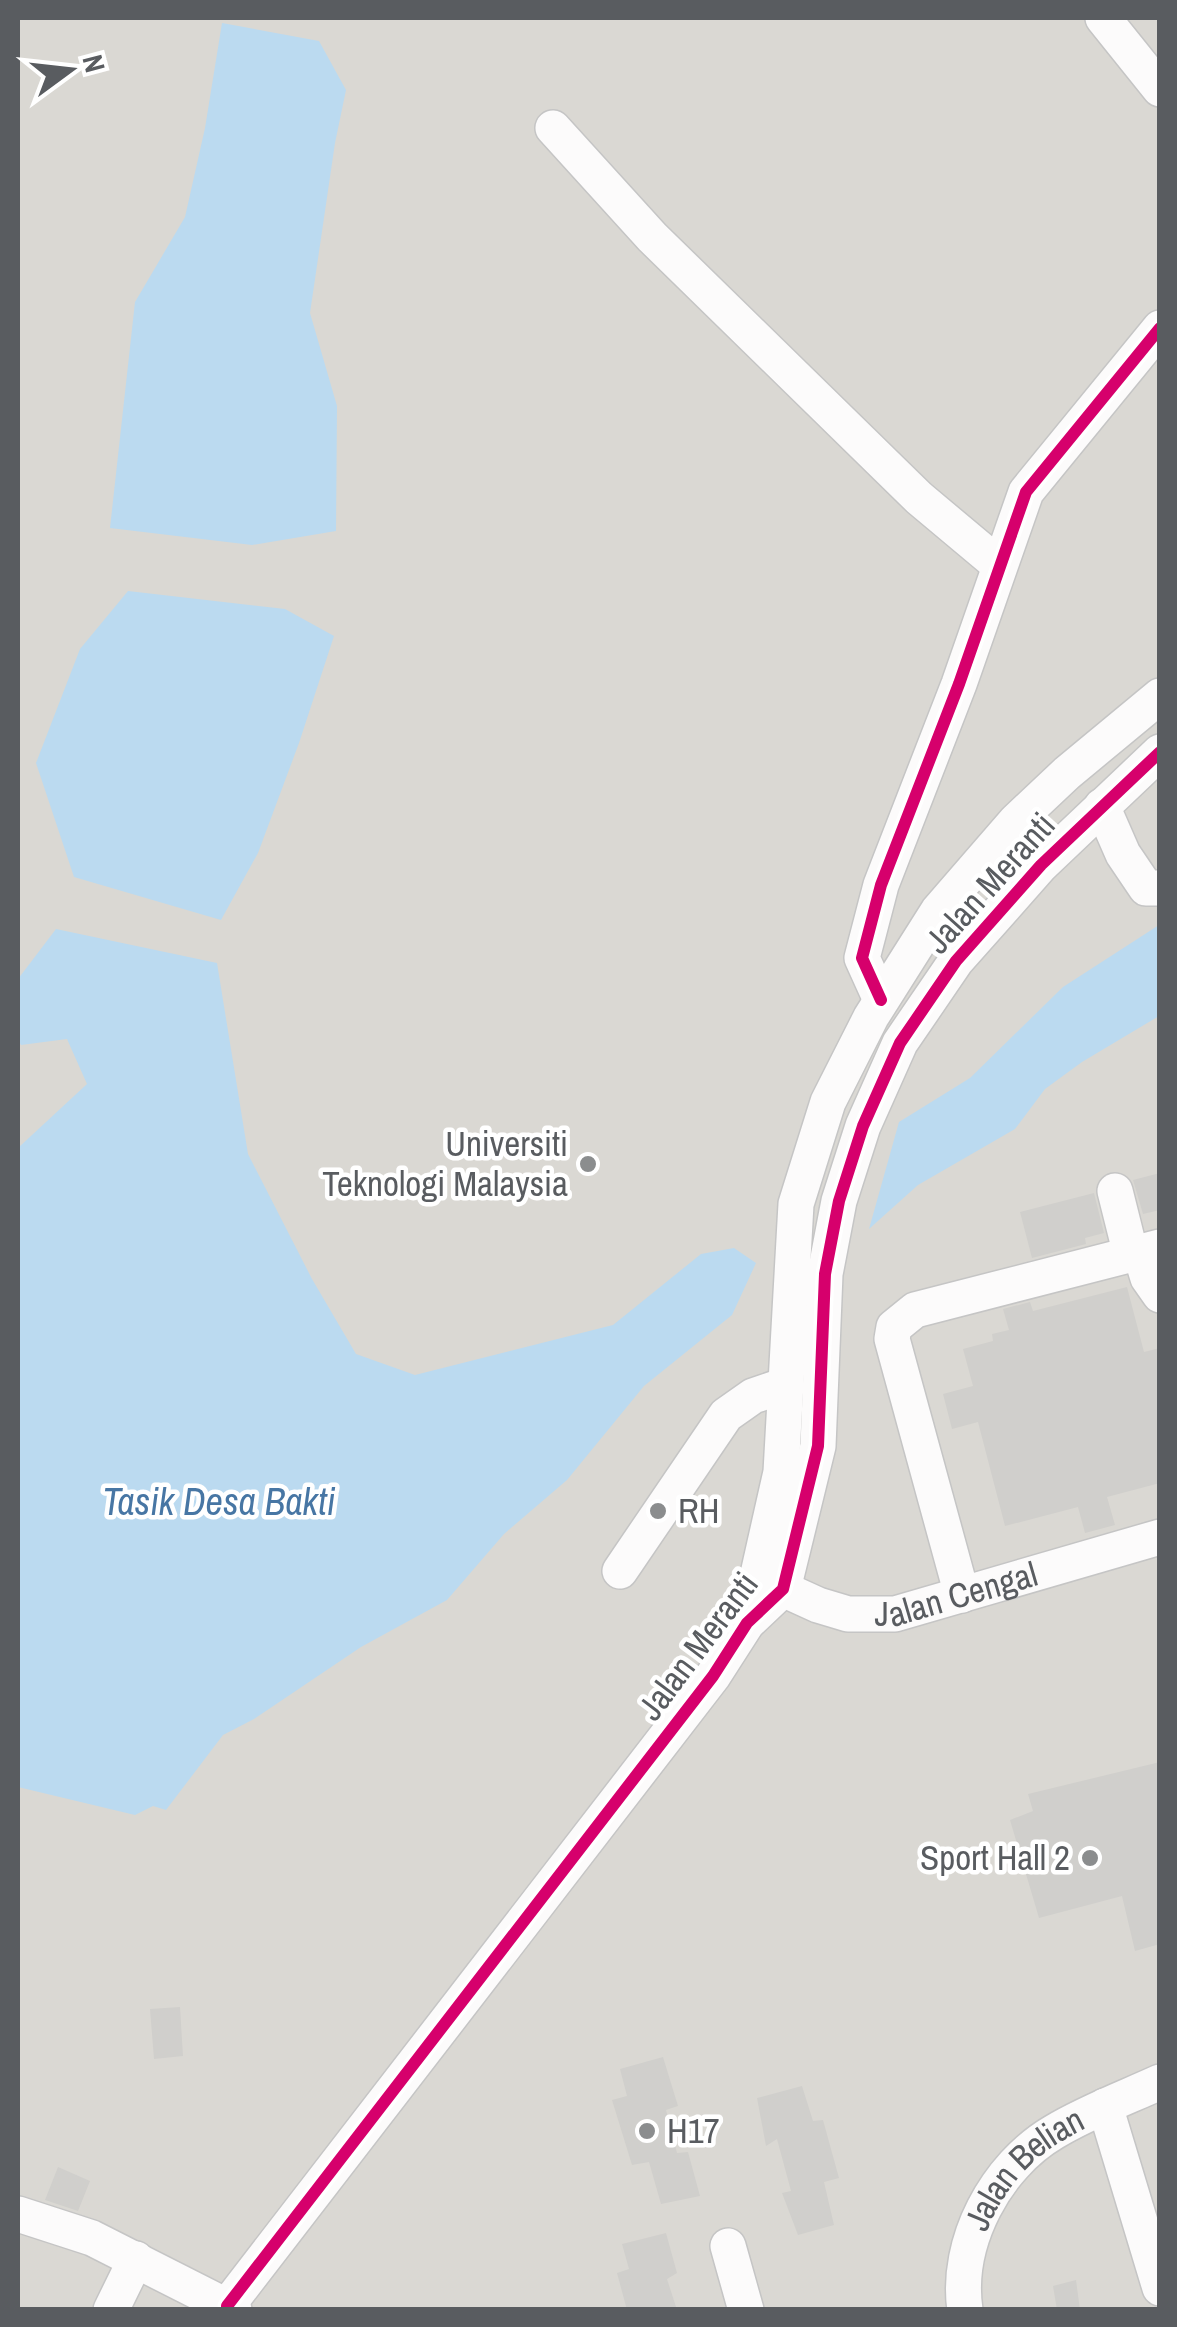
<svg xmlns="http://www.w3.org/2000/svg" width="1177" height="2327" viewBox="0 0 1177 2327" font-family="'Archivo Narrow',sans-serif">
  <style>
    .education { fill: #dad8d3 }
    .water { fill: #bbdaf0 }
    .building { fill: #d0cfcc }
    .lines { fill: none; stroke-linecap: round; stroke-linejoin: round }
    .minor-casing { stroke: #c5c5c5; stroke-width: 38 }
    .minor { stroke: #fcfbfb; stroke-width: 35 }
    .cycleway-casing { stroke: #fff; stroke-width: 19 }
    .cycleway { stroke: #d6006c; stroke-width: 12 }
    .poi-dot { fill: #8b8d8e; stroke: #fff; stroke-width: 4 }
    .labels { text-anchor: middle; stroke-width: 9; stroke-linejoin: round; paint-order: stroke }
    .street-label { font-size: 35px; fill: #595c60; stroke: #fff }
    .poi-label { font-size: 35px; fill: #595c60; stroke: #fff; text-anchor: end }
    .water-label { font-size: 38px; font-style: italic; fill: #4776a4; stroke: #fff }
  </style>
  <rect width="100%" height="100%" fill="#e9e7e3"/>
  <rect class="education" x="18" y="18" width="1141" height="2291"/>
  <g class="water">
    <path d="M 222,23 L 319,41 L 346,90 L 335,143 L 310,313 L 337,406 L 336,531 L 252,545 L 110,528 L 135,302 L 185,217 L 205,128 Z"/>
    <path d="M 128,591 L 285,609 L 334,636 L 299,743 L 258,853 L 221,920 L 74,877 L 36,763 L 80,649 Z"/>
    <path d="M 1159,925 L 1159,1016 L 1082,1062 L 1045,1089 L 1015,1129 L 918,1185 L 869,1229 L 899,1122 L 970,1078 L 1063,987 Z"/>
    <path d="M 56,929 L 217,963 L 248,1154 L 312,1279 L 356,1354 L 415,1375 L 613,1325 L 701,1254 L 734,1248 L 756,1263 L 732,1315 L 644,1386 L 567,1480 L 504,1534 L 447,1600 L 361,1647 L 254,1719 L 223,1735 L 166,1810 L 153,1806 L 135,1815 L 18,1787 L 18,1148 L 87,1084 L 67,1039 L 21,1045 L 18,1040 L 18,979 Z"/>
  </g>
  <g class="building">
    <path d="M 1160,1173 L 1160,1210 L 1143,1214 L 1133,1180 Z"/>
    <path d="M 1094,1193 L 1104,1233 L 1085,1238 L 1086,1244 L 1032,1258 L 1020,1212 Z"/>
    <path d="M 1127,1287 L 1144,1352 L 1160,1348 L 1160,1483 L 1107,1497 L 1115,1525 L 1085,1533 L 1078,1507 L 1005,1526 L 978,1422 L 952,1429 L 943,1394 L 973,1386 L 963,1349 L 993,1341 L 992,1334 L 1009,1330 L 1003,1309 L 1030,1302 L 1033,1311 Z"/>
    <path d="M 1160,1762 L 1160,1944 L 1135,1951 L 1122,1896 L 1039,1918 L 1010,1820 L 1033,1811 L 1028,1794 Z"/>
    <path d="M 180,2007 L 183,2056 L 154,2059 L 150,2009 Z"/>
    <path d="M 663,2057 L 678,2106 L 666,2110 L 677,2153 L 688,2152 L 700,2196 L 661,2204 L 649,2162 L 632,2165 L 612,2100 L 627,2096 L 620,2069 Z"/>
    <path d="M 802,2086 L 813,2121 L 823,2120 L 839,2178 L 824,2182 L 834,2225 L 798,2235 L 782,2193 L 791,2191 L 777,2139 L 766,2146 L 757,2098 Z"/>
    <path d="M 58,2167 L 90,2181 L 78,2211 L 45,2200 Z"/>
    <path d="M 666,2233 L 677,2273 L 667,2279 L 677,2310 L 627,2310 L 617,2273 L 629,2269 L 622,2244 Z"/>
    <path d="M 1076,2280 L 1080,2310 L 1057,2310 L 1053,2286 Z"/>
  </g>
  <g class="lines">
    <g class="minor-casing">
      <g id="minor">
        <path d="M 1103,18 L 1160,89"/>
        <path d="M 553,128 L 652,237 L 919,498 L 999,565"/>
        <path d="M 1102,806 L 1123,854 L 1146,888 L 1160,888"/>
        <path d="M 881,1000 L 862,958 L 881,885 L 959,684 L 1026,492 L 1160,328"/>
        <path d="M 1115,1191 L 1131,1255"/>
        <path d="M 1140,1252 L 1148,1278 L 1160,1295"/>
        <path d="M 620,1571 L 726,1415 L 753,1396 L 785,1385"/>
        <path id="s1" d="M 763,1580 L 818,1605 L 848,1614 L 895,1614 L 1160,1537"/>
        <path d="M 962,1595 L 892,1339 L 894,1327 L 915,1310 L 1160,1247"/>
        <path d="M 747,1623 L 781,1472 L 796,1204 L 828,1102 L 871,1017 L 938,911 L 1016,821 L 1067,773 L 1160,696"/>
        <path d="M 1105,2106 L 1160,2288"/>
        <path d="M 18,2214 L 92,2238 L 234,2310"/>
        <path d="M 728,2246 L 746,2310"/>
        <path d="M 227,2306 L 713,1676 L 747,1623 L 783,1589 L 818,1446 L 825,1274 L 839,1201 L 863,1126 L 900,1043 L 956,961 L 1041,865 L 1160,752"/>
        <path d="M 111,2310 L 136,2259"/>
        <path id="s2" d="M 965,2310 C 955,2242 996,2166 1054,2132 C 1087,2112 1125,2098 1160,2082"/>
      </g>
    </g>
    <use href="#minor" class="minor"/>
    <g class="cycleway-casing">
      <g id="cycleway">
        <path d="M 881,1000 L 862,958 L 881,885 L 959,684 L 1026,492 L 1160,328"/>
        <path d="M 227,2306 L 713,1676 L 747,1623 L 783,1589 L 818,1446 L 825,1274 L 839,1201 L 863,1126 L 900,1043 L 956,961 L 1041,865 L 1160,752"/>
      </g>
    </g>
    <use href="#cycleway" class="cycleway"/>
  </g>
  <g class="poi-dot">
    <circle cx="588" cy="1164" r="10"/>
    <circle cx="658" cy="1511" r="10"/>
    <circle cx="1090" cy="1858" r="10"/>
    <circle cx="647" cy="2131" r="10"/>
  </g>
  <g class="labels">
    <g class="street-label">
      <text transform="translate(990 883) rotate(-48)" y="12">Jalan Meranti</text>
      <text dy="12" stroke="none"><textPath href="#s1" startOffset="202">Jalan Cengal</textPath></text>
      <text transform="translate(698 1646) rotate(-53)" y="12">Jalan Meranti</text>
      <text dy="12" stroke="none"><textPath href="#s2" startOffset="162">Jalan Belian</textPath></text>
    </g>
    <g class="poi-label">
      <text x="568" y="1156">Universiti<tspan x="568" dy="40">Teknologi Malaysia</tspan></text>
      <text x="678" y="1523" text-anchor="start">RH</text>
      <text x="1070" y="1870">Sport Hall 2</text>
      <text x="667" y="2143" text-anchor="start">H17</text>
    </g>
    <g class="water-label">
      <text x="219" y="1515">Tasik Desa Bakti</text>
    </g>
  </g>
  <rect width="1177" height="2327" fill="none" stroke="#595c60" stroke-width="40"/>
  <g transform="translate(70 70) rotate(75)" stroke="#ffffff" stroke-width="8" paint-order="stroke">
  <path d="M0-8L18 38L0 25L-18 38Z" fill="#595c60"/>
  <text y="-15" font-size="28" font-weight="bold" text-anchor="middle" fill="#595c60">N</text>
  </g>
</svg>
